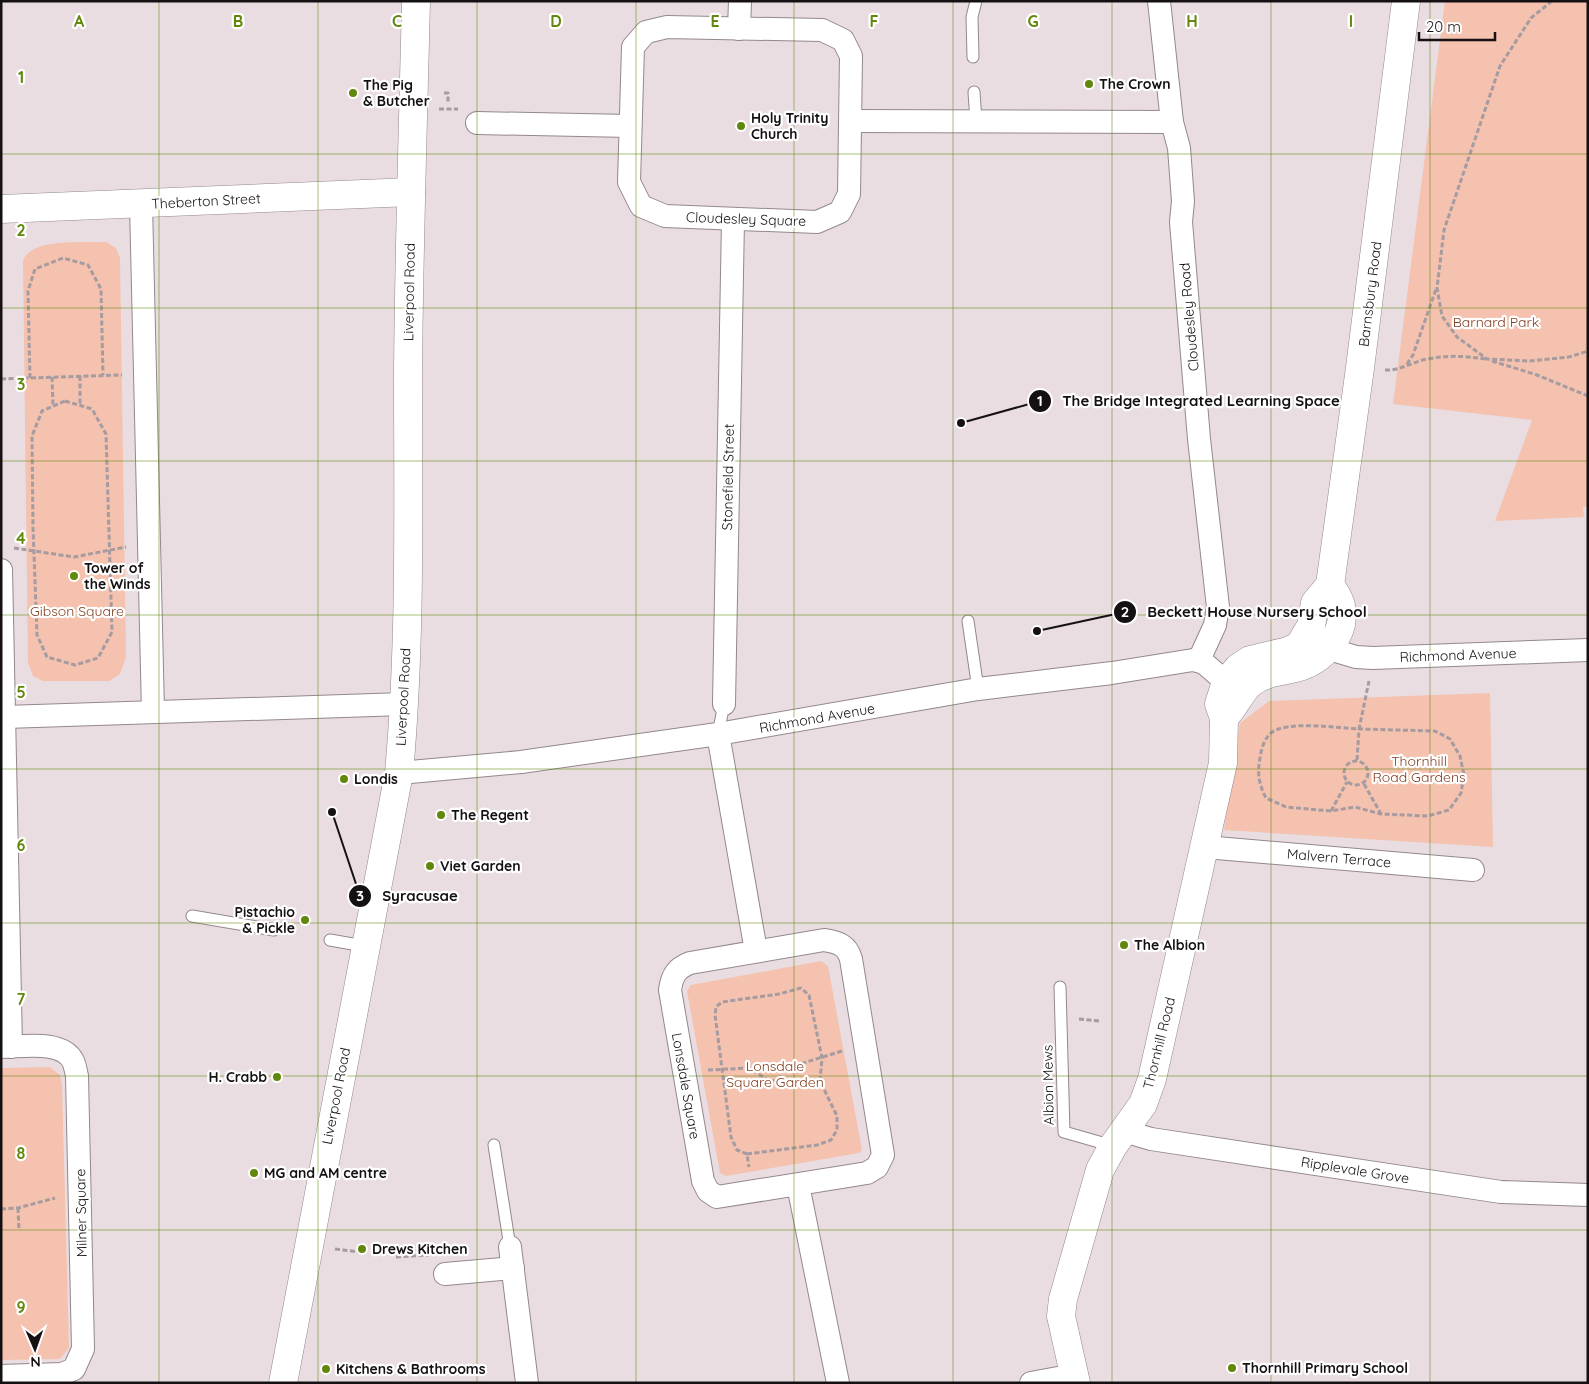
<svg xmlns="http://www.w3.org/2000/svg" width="1589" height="1384" viewBox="0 0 1589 1384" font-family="Quicksand,sans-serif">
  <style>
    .green { fill: #f4c2ae }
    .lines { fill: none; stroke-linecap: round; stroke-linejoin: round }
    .lane-casing { stroke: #93888d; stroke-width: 13 }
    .street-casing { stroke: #93888d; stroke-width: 24 }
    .secondary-casing { stroke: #93888d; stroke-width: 29 }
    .path { stroke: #a59ba0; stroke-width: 3; stroke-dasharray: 5 2.5; stroke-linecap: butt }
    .lane { stroke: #fff; stroke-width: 11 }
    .street { stroke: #fff; stroke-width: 22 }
    .secondary { stroke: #fff; stroke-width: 28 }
    .grid { fill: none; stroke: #61870c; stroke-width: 1; stroke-opacity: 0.55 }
    .poi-dot { fill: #61870c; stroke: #fff; stroke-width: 2 }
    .labels { text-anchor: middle; stroke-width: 4.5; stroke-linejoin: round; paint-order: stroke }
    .poi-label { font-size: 14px; font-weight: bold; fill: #151113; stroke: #fff; text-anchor: start }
    .street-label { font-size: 14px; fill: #151113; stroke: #fff }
    .park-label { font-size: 14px; fill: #833f20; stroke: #fff }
    .grid-label { font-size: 16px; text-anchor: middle; font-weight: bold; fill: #61870c; stroke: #fff; stroke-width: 4.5; stroke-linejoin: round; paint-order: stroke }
    .leader { fill: none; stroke: #151113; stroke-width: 2 }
    .callout-dot { fill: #151113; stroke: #fff; stroke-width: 2 }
    .mark-label { font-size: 15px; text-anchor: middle; font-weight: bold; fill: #fff }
    .callout-label { font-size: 15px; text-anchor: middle; font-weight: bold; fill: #151113; stroke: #fff; stroke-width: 4.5; stroke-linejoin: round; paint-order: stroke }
  </style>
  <rect width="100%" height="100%" fill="#e9dde2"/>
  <g class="green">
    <path d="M 1445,1 L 1588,1 L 1588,507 L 1583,507 L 1584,517 L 1495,521 L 1532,420 L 1393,404 Z"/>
    <path d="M 106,242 L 116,248 L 120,258 L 126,657 L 120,674 L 109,681 L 43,681 L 33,676 L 28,663 L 23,261 C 31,237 85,243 106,242 Z"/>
    <path d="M 1490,693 L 1493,847 L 1224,830 L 1240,723 L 1269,701 Z"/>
    <path d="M 821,961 L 828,966 L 862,1150 L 859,1153 L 726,1176 L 720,1173 L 687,991 L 691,985 Z"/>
    <path d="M 50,1067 L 60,1075 L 62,1084 L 69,1348 L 60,1359 L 1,1360 L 1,1068 Z"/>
  </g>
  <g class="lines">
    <g class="lane-casing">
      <g id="lane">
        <path d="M 973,57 L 972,17 L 976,1"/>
        <path d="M 974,92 L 976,121"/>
        <path d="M 968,621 L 978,689"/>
        <path d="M 718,734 L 724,704"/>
        <path d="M 192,916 L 274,930"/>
        <path d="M 330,940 L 364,946"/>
        <path d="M 1060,987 L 1064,1132 L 1113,1146"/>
        <path d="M 494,1145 L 510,1247"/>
      </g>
    </g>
    <g class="street-casing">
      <g id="street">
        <path d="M 1159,1 L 1172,122 L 1179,148 L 1183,201 L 1181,222 L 1199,439 L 1218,607 L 1215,625 L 1199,660"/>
        <path d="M 667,27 L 822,30 L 843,40 L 851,56 L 849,194 L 840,212 L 817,222 L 665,216 L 641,206 L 629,182 L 633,47 L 646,32 Z"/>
        <path d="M 739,29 L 740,1"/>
        <path d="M 851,121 L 1172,122"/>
        <path d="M 477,123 L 630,126"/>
        <path d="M 141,204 L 153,712"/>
        <path d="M 1,570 L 11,1047"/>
        <path d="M 1329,649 L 1356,657 L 1373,658 L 1588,650"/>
        <path d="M 724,704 L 733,220"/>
        <path d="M 5,717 L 404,704"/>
        <path d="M 718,734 L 756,951"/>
        <path d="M 399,773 L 521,762 L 718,734 L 978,689 L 1112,673 L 1193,660 L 1204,663 L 1226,682"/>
        <path d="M 1205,847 L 1473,870"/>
        <path d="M 824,940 C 838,942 847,945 851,959 L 883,1155 L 877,1167 L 867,1173 L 717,1197 L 708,1191 L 703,1181 L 670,990 C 672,975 677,968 690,963 Z"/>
        <path d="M 1,1047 C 21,1047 62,1039 73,1061 C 75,1065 76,1072 77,1076 L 83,1349 L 74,1369 L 62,1374 L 1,1376"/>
        <path d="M 1124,1131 L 1151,1139 L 1501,1192 L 1588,1195"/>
        <path d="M 798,1185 L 838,1383"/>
        <path d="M 510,1247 L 527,1383"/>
        <path d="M 445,1274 L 513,1268"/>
        <path d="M 1031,1383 L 1074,1375"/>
      </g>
    </g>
    <g class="secondary-casing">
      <g id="secondary">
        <path d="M 1,209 L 411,192"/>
        <path d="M 1330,585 L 1360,368 L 1406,1"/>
        <path d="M 1224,718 C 1234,708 1243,688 1252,682 C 1266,672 1280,672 1296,668 C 1322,661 1347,635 1341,606 C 1340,599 1334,591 1330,585"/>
        <path d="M 283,1383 L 399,773 C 411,640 408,506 408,373 C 409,249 413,125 416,1"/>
        <path d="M 1076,1383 L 1061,1316 L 1063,1299 L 1100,1170 L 1113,1146 L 1143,1104 L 1152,1079 L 1223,763 L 1224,718 L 1219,704 L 1226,682 L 1238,668 L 1250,660 L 1288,651 L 1299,646 L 1311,626 L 1315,603 L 1330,585"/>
      </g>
    </g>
    <g class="path">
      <path d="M 1552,1 L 1531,18 L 1500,66 L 1444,230 L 1437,288 L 1442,316 L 1457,337 L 1487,359 L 1529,361 L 1569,357 L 1588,351"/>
      <path d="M 444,93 L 448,93 L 448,103"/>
      <path d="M 439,109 L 458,109"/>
      <path d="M 1492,361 L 1537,375 L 1588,396"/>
      <path d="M 1407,364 L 1413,355 L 1436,289"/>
      <path d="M 1385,370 C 1400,371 1412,362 1427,359 C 1448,355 1465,356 1486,359"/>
      <path d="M 80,376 L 80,406"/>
      <path d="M 52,377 L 53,406"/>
      <path d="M 30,378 L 28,291 L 35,269 L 63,258 L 88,265 L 101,289 L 103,375"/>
      <path d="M 1,379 L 122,375"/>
      <path d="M 65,401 L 92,409 L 106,434 L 112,632 L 98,658 L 75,665 L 47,657 L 37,635 L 33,527 L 32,436 L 42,411 Z"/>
      <path d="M 14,548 L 74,557 L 126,547"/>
      <path d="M 1357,760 L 1359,729 L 1435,731 L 1450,739 L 1460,756 L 1464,775 L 1461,793 L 1449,810 L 1428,816 L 1381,814 L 1355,807 L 1331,811 L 1286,807 L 1266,798 C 1259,785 1257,773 1260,758 C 1261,750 1264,739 1271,733 C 1287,720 1338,728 1359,729 L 1369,681"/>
      <circle cx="1356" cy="773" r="12"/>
      <path d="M 1364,784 L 1381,814"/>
      <path d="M 1331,811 L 1347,782"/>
      <path d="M 1079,1019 L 1100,1021"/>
      <path d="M 708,1070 L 749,1068 L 771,1082 L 780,1078 L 784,1069 L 842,1051"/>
      <path d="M 747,1154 L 817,1145 L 831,1140 L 837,1130 L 837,1116 L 820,1081 L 822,1058 L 809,995 L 801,988 L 779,994 L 722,1002 L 716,1007 L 715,1015 L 731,1137 L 737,1150 L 747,1154 L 749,1167"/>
      <path d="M 18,1208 L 19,1230"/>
      <path d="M 1,1209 L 18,1208 L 55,1198"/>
      <path d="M 335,1249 L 359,1252"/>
      <path d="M 396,1257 L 429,1255"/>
    </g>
    <use href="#lane" class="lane"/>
    <use href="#street" class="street"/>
    <use href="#secondary" class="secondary"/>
  </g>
  <path class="grid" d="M 159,1 L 159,1383M 318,1 L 318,1383M 477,1 L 477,1383M 636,1 L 636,1383M 794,1 L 794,1383M 953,1 L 953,1383M 1112,1 L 1112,1383M 1271,1 L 1271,1383M 1430,1 L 1430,1383M 1,154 L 1588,154M 1,308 L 1588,308M 1,461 L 1588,461M 1,615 L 1588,615M 1,769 L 1588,769M 1,923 L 1588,923M 1,1076 L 1588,1076M 1,1230 L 1588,1230"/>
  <g class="poi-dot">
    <circle cx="1089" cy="84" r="5"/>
    <circle cx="353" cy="93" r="5"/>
    <circle cx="741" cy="126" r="5"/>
    <circle cx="74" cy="576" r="5"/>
    <circle cx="344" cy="779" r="5"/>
    <circle cx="441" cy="815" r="5"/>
    <circle cx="430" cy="866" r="5"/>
    <circle cx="305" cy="920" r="5"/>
    <circle cx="1124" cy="945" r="5"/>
    <circle cx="277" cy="1077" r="5"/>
    <circle cx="254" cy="1173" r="5"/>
    <circle cx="362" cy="1249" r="5"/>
    <circle cx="1232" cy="1368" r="5"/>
    <circle cx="326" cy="1369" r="5"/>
  </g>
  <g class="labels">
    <g class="poi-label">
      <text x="1099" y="89">The Crown</text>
      <text x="363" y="90">The Pig<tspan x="363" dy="16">&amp; Butcher</tspan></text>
      <text x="751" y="123">Holy Trinity<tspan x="751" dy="16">Church</tspan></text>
      <text x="84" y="573">Tower of<tspan x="84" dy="16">the Winds</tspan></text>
      <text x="354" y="784">Londis</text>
      <text x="451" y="820">The Regent</text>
      <text x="440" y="871">Viet Garden</text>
      <text x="295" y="917" text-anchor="end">Pistachio<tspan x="295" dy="16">&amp; Pickle</tspan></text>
      <text x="1134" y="950">The Albion</text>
      <text x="267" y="1082" text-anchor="end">H. Crabb</text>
      <text x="264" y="1178">MG and AM centre</text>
      <text x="372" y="1254">Drews Kitchen</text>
      <text x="1242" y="1373">Thornhill Primary School</text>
      <text x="336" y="1374">Kitchens &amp; Bathrooms</text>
    </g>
    <g class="street-label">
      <text transform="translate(206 201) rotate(-3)" y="5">Theberton Street</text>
      <text transform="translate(746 219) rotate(2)" y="5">Cloudesley Square</text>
      <text transform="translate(409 292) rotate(-89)" y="5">Liverpool Road</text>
      <text transform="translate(1370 294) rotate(-83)" y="5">Barnsbury Road</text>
      <text transform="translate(1189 317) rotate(-95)" y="5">Cloudesley Road</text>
      <text transform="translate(728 477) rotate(-89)" y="5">Stonefield Street</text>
      <text transform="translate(1458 655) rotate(-2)" y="5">Richmond Avenue</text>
      <text transform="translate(403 697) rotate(-87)" y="5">Liverpool Road</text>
      <text transform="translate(817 718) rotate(-10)" y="5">Richmond Avenue</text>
      <text transform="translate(1339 858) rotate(5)" y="5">Malvern Terrace</text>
      <text transform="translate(1159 1043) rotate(-76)" y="5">Thornhill Road</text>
      <text transform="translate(1048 1085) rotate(-91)" y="5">Albion Mews</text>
      <text transform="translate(686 1086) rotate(80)" y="5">Lonsdale Square</text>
      <text transform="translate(336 1096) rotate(-79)" y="5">Liverpool Road</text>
      <text transform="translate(1355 1170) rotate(9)" y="5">Ripplevale Grove</text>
      <text transform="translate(81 1213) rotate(-91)" y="5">Milner Square</text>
    </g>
    <g class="park-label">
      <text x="1496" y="327">Barnard Park</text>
      <text x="77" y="616">Gibson Square</text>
      <text x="1419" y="766">Thornhill<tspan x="1419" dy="16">Road Gardens</tspan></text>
      <text x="775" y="1071">Lonsdale<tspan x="775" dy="16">Square Garden</tspan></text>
    </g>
  </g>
  <g class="grid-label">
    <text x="79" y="27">A</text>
    <text x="238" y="27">B</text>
    <text x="397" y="27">C</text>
    <text x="556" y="27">D</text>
    <text x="715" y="27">E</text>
    <text x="874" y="27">F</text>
    <text x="1033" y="27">G</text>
    <text x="1192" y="27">H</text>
    <text x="1351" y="27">I</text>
    <text x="21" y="83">1</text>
    <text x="21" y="236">2</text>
    <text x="21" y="390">3</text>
    <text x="21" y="544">4</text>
    <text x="21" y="698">5</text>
    <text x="21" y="851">6</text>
    <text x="21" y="1005">7</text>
    <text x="21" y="1159">8</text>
    <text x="21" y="1313">9</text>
  </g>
  <path class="leader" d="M961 423L1040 401M1037 631L1125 612M332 812L360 896"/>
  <g class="callout-dot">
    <circle cx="961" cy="423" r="5"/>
    <circle cx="1037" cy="631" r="5"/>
    <circle cx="332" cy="812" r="5"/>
    <circle cx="1040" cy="401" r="12"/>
    <circle cx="1125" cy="612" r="12"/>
    <circle cx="360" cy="896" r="12"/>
  </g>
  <g class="mark-label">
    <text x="1040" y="406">1</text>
    <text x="1125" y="617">2</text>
    <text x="360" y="901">3</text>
  </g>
  <g class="callout-label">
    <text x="1201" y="406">The Bridge Integrated Learning Space</text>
    <text x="1257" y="617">Beckett House Nursery School</text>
    <text x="420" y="901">Syracusae</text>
  </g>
  <rect width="1589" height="1384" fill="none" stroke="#151113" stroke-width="5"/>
  <g transform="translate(35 1349) rotate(178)" stroke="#ffffff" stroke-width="4" paint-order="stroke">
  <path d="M0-4L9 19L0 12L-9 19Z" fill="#151113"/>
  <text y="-8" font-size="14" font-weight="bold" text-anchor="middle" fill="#151113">N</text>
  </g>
  <path d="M1419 32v8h76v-8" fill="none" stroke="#151113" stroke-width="2.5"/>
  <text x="1426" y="32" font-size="15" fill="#151113" stroke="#ffffff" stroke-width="4" paint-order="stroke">20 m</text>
</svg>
